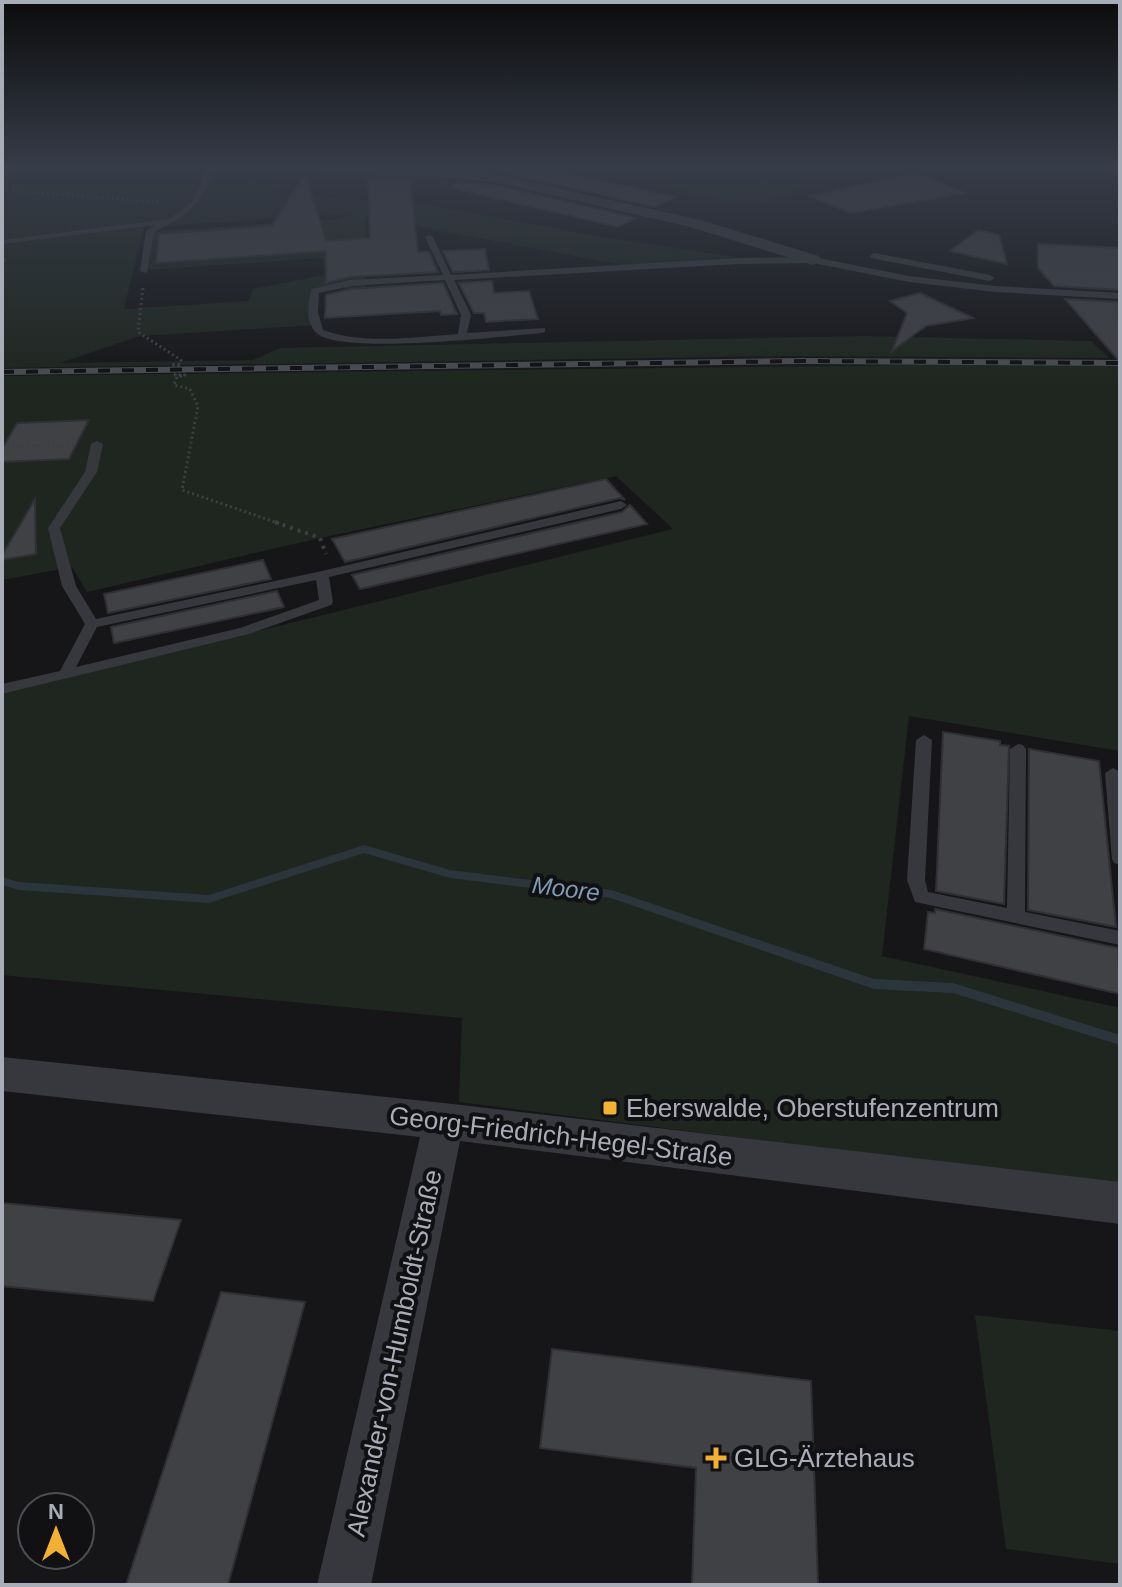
<svg xmlns="http://www.w3.org/2000/svg" width="1122" height="1587" viewBox="0 0 1122 1587" font-family="Helvetica,sans-serif">
  <style>
    .green { fill: #1e261f; fill-rule: evenodd }
    .lines { fill: none; stroke-linecap: round; stroke-linejoin: round }
    .stream { fill: #2c353c; fill-rule: evenodd }
    .building { fill: #404145; stroke: #303034; stroke-width: 2 }
    .path-far1 { stroke: #3d3f44; stroke-width: 3; stroke-dasharray: 2 3; stroke-linecap: butt }
    .path { stroke: #3d3f44; stroke-width: 4; stroke-dasharray: 3 5; stroke-linecap: butt }
    .lane { fill: #37383d; fill-rule: evenodd }
    .street { fill: #37383d; fill-rule: evenodd }
    .rail-casing { stroke: #4a4c52; stroke-width: 6 }
    .rail { stroke: #111113; stroke-width: 4; stroke-dasharray: 12; stroke-linecap: butt }
    .poi-dot { fill: #f2b134; stroke: #111113; stroke-width: 3 }
    .labels { text-anchor: middle; stroke-width: 8; stroke-linejoin: round; paint-order: stroke }
    .water-label { font-size: 24px; font-style: italic; fill: #7f9bb3; stroke: #111113 }
    .near-poi-label { font-size: 26px; fill: #a8adb8; stroke: #111113; text-anchor: start }
    .near-street-label { font-size: 26px; fill: #a8adb8; stroke: #111113 }
  </style>
  <rect width="100%" height="100%" fill="#161618"/>
  <g class="green">
    <path d="M 2,165 L 199,165 L 291,174 L 277,194 L 424,204 L 597,236 L 735,257 L 629,266 L 365,217 L 366,287 L 319,290 L 317,325 L 140,336 L 60,363 L 253,360 L 280,348 L 864,336 L 1091,341 L 1109,358 L 787,356 L 2,368 ZM 347,214 L 341,219 L 153,231 L 148,270 L 323,258 L 324,275 L 253,289 L 249,301 L 124,309 L 144,227 Z"/>
    <path d="M 559,165 L 866,165 L 754,207 Z"/>
    <path d="M 994,364 L 1120,366 L 1120,751 L 909,716 L 882,956 L 1120,1008 L 1120,1186 L 459,1102 L 462,1018 L 2,975 L 2,694 L 673,529 L 616,476 L 320,538 L 87,592 L 72,567 L 2,580 L 2,376 Z"/>
    <path d="M 975,1315 L 1120,1331 L 1120,1564 L 1006,1549 Z"/>
  </g>
  <g class="lines">
    <path class="stream" d="M 364,845 L 450,870 L 612,890 L 874,979 L 953,983 L 1120,1035 L 1120,1045 L 953,993 L 874,989 L 611,898 L 450,878 L 364,853 L 209,903 L 19,890 L 2,885 L 2,877 L 19,882 L 209,895 Z"/>
  </g>
  <g class="building">
    <path d="M 472,165 L 529,165 L 675,197 L 656,207 L 496,171 L 469,169 Z"/>
    <path d="M 915,173 L 966,193 L 850,213 L 810,196 Z"/>
    <path d="M 303,177 L 306,177 L 326,241 L 370,238 L 368,178 L 410,180 L 418,252 L 429,252 L 438,272 L 350,277 L 326,283 L 326,251 L 156,263 L 159,234 L 272,226 Z"/>
    <path d="M 457,182 L 495,185 L 636,218 L 618,227 L 452,188 Z"/>
    <path d="M 978,230 L 999,235 L 1007,264 L 950,251 Z"/>
    <path d="M 1038,244 L 1120,248 L 1120,290 L 1054,286 L 1038,268 Z"/>
    <path d="M 485,249 L 489,270 L 453,272 L 443,251 Z"/>
    <path d="M 492,281 L 494,293 L 529,291 L 538,319 L 486,322 L 484,313 L 474,313 L 459,283 Z"/>
    <path d="M 443,283 L 457,314 L 441,315 L 440,311 L 325,318 L 326,295 L 350,289 Z"/>
    <path d="M 920,293 L 973,318 L 926,326 L 892,351 L 907,313 L 890,301 Z"/>
    <path d="M 1065,299 L 1120,302 L 1120,362 Z"/>
    <path d="M 89,420 L 69,459 L 2,462 L 2,449 L 17,423 Z"/>
    <path d="M 606,479 L 625,500 L 620,498 L 345,562 L 332,539 Z"/>
    <path d="M 35,499 L 36,554 L 2,560 L 2,555 Z"/>
    <path d="M 630,505 L 647,524 L 360,589 L 352,575 L 622,512 Z"/>
    <path d="M 263,560 L 271,579 L 108,613 L 104,594 Z"/>
    <path d="M 277,591 L 284,607 L 114,643 L 111,627 Z"/>
    <path d="M 943,732 L 1000,741 L 1000,745 L 1009,746 L 1004,904 L 936,891 Z"/>
    <path d="M 1029,749 L 1099,761 L 1116,927 L 1028,910 Z"/>
    <path d="M 935,909 L 1118,948 L 1120,994 L 924,949 L 928,912 L 935,913 Z"/>
    <path d="M 2,1203 L 181,1220 L 153,1301 L 2,1286 Z"/>
    <path d="M 221,1292 L 305,1302 L 228,1585 L 126,1585 Z"/>
    <path d="M 552,1349 L 811,1381 L 818,1585 L 692,1585 L 696,1468 L 540,1448 Z"/>
  </g>
  <g class="lines">
    <g class="path-far1">
      <path d="M 2,190 L 158,202"/>
      <path d="M 143,288 L 138,332 L 181,360 L 180,364 L 171,365 L 179,366 L 175,375 L 185,375 L 177,377 L 174,385 L 190,389 L 198,406 L 182,490 L 281,524"/>
      <path d="M 2,446 L 77,445"/>
    </g>
    <path class="path" d="M 275,522 L 320,538 L 326,554"/>
    <g class="lane">
      <path d="M 209,165 L 217,165 C 197,207 194,212 154,232 L 147,273 L 140,271 L 146,231 L 155,225 L 2,244 L 2,240 L 169,219 L 192,202 Z"/>
      <path d="M 429,235 L 433,237 L 451,275 L 737,258 L 813,257 L 909,276 L 995,286 L 1120,293 L 1120,299 L 995,292 L 909,282 L 813,263 L 737,264 L 454,280 L 471,315 L 467,333 L 545,328 L 545,332 L 542,333 C 499,337 351,354 319,335 C 305,326 307,302 312,289 L 350,280 L 443,275 L 425,237 ZM 445,280 L 461,315 L 458,334 C 415,337 364,345 323,330 L 318,312 L 319,293 L 350,286 Z"/>
      <path d="M 874,253 L 990,275 L 994,278 L 990,281 L 871,258 L 870,256 Z"/>
      <path d="M 2,256 L 6,259 L 5,262 L 2,263 Z"/>
      <path d="M 97,441 L 103,444 L 97,472 L 60,528 L 76,586 L 96,619 L 322,571 L 621,501 L 627,505 L 621,509 L 329,577 L 333,602 L 331,605 L 249,634 L 2,694 L 2,684 L 60,671 L 85,624 L 62,586 L 48,528 L 85,472 L 91,444 ZM 316,580 L 319,600 L 240,628 L 76,667 L 97,627 Z"/>
      <path d="M 924,735 L 932,740 L 925,880 L 928,892 L 1007,908 L 1010,749 L 1018,744 L 1023,745 L 1026,749 L 1025,912 L 1120,931 L 1120,945 L 915,902 L 907,880 L 916,740 Z"/>
      <path d="M 1113,768 L 1120,772 L 1120,865 L 1114,863 L 1112,859 L 1105,773 Z"/>
    </g>
    <g class="street">
      <path d="M 217,165 L 426,168 L 495,174 L 700,220 L 819,256 L 821,260 L 813,265 L 690,227 L 495,182 L 426,176 L 282,174 L 224,169 Z"/>
      <path d="M 2,1057 L 444,1103 L 1120,1182 L 1120,1224 L 460,1141 L 371,1585 L 317,1585 L 420,1137 L 2,1091 Z"/>
    </g>
    <g class="rail-casing">
      <path id="rail" d="M 2,372 L 804,361 L 1120,363"/>
    </g>
    <use href="#rail" class="rail"/>
  </g>
  <linearGradient id="sky" x2="0" y2="1"><stop stop-color="#0c0c0d"/><stop offset="0.43" stop-color="#363c48"/><stop offset="1" stop-color="#363c48" stop-opacity="0"/></linearGradient>
  <rect width="1122" height="387" fill="url(#sky)"/>
  <g class="poi-dot">
    <rect x="602" y="1100" width="16" height="16" rx="4"/>
    <path d="M712 1446h8v8h8v8h-8v8h-8v-8h-8v-8h8z"/>
  </g>
  <g class="labels">
    <g class="water-label">
      <text transform="translate(566 889) rotate(7)" y="8">Moore</text>
    </g>
    <g class="near-poi-label">
      <text x="626" y="1117">Eberswalde, Oberstufenzentrum</text>
      <text x="734" y="1467">GLG-Ärztehaus</text>
    </g>
    <g class="near-street-label">
      <text transform="translate(561 1136) rotate(7)" y="9">Georg-Friedrich-Hegel-Straße</text>
      <text transform="translate(394 1353) rotate(-78)" y="9">Alexander-von-Humboldt-Straße</text>
    </g>
  </g>
  <rect width="1122" height="1587" fill="none" stroke="#a8adb8" stroke-width="8"/>
  <g transform="translate(56 1531)"><circle r="38" fill="#111113" stroke="#4d4f55" stroke-width="2"/>
  <path d="M0-6L14 30L0 20L-14 30Z" fill="#f2b134"/>
  <text y="-12" font-size="22" font-weight="bold" text-anchor="middle" fill="#a8adb8">N</text>
  </g>
</svg>
